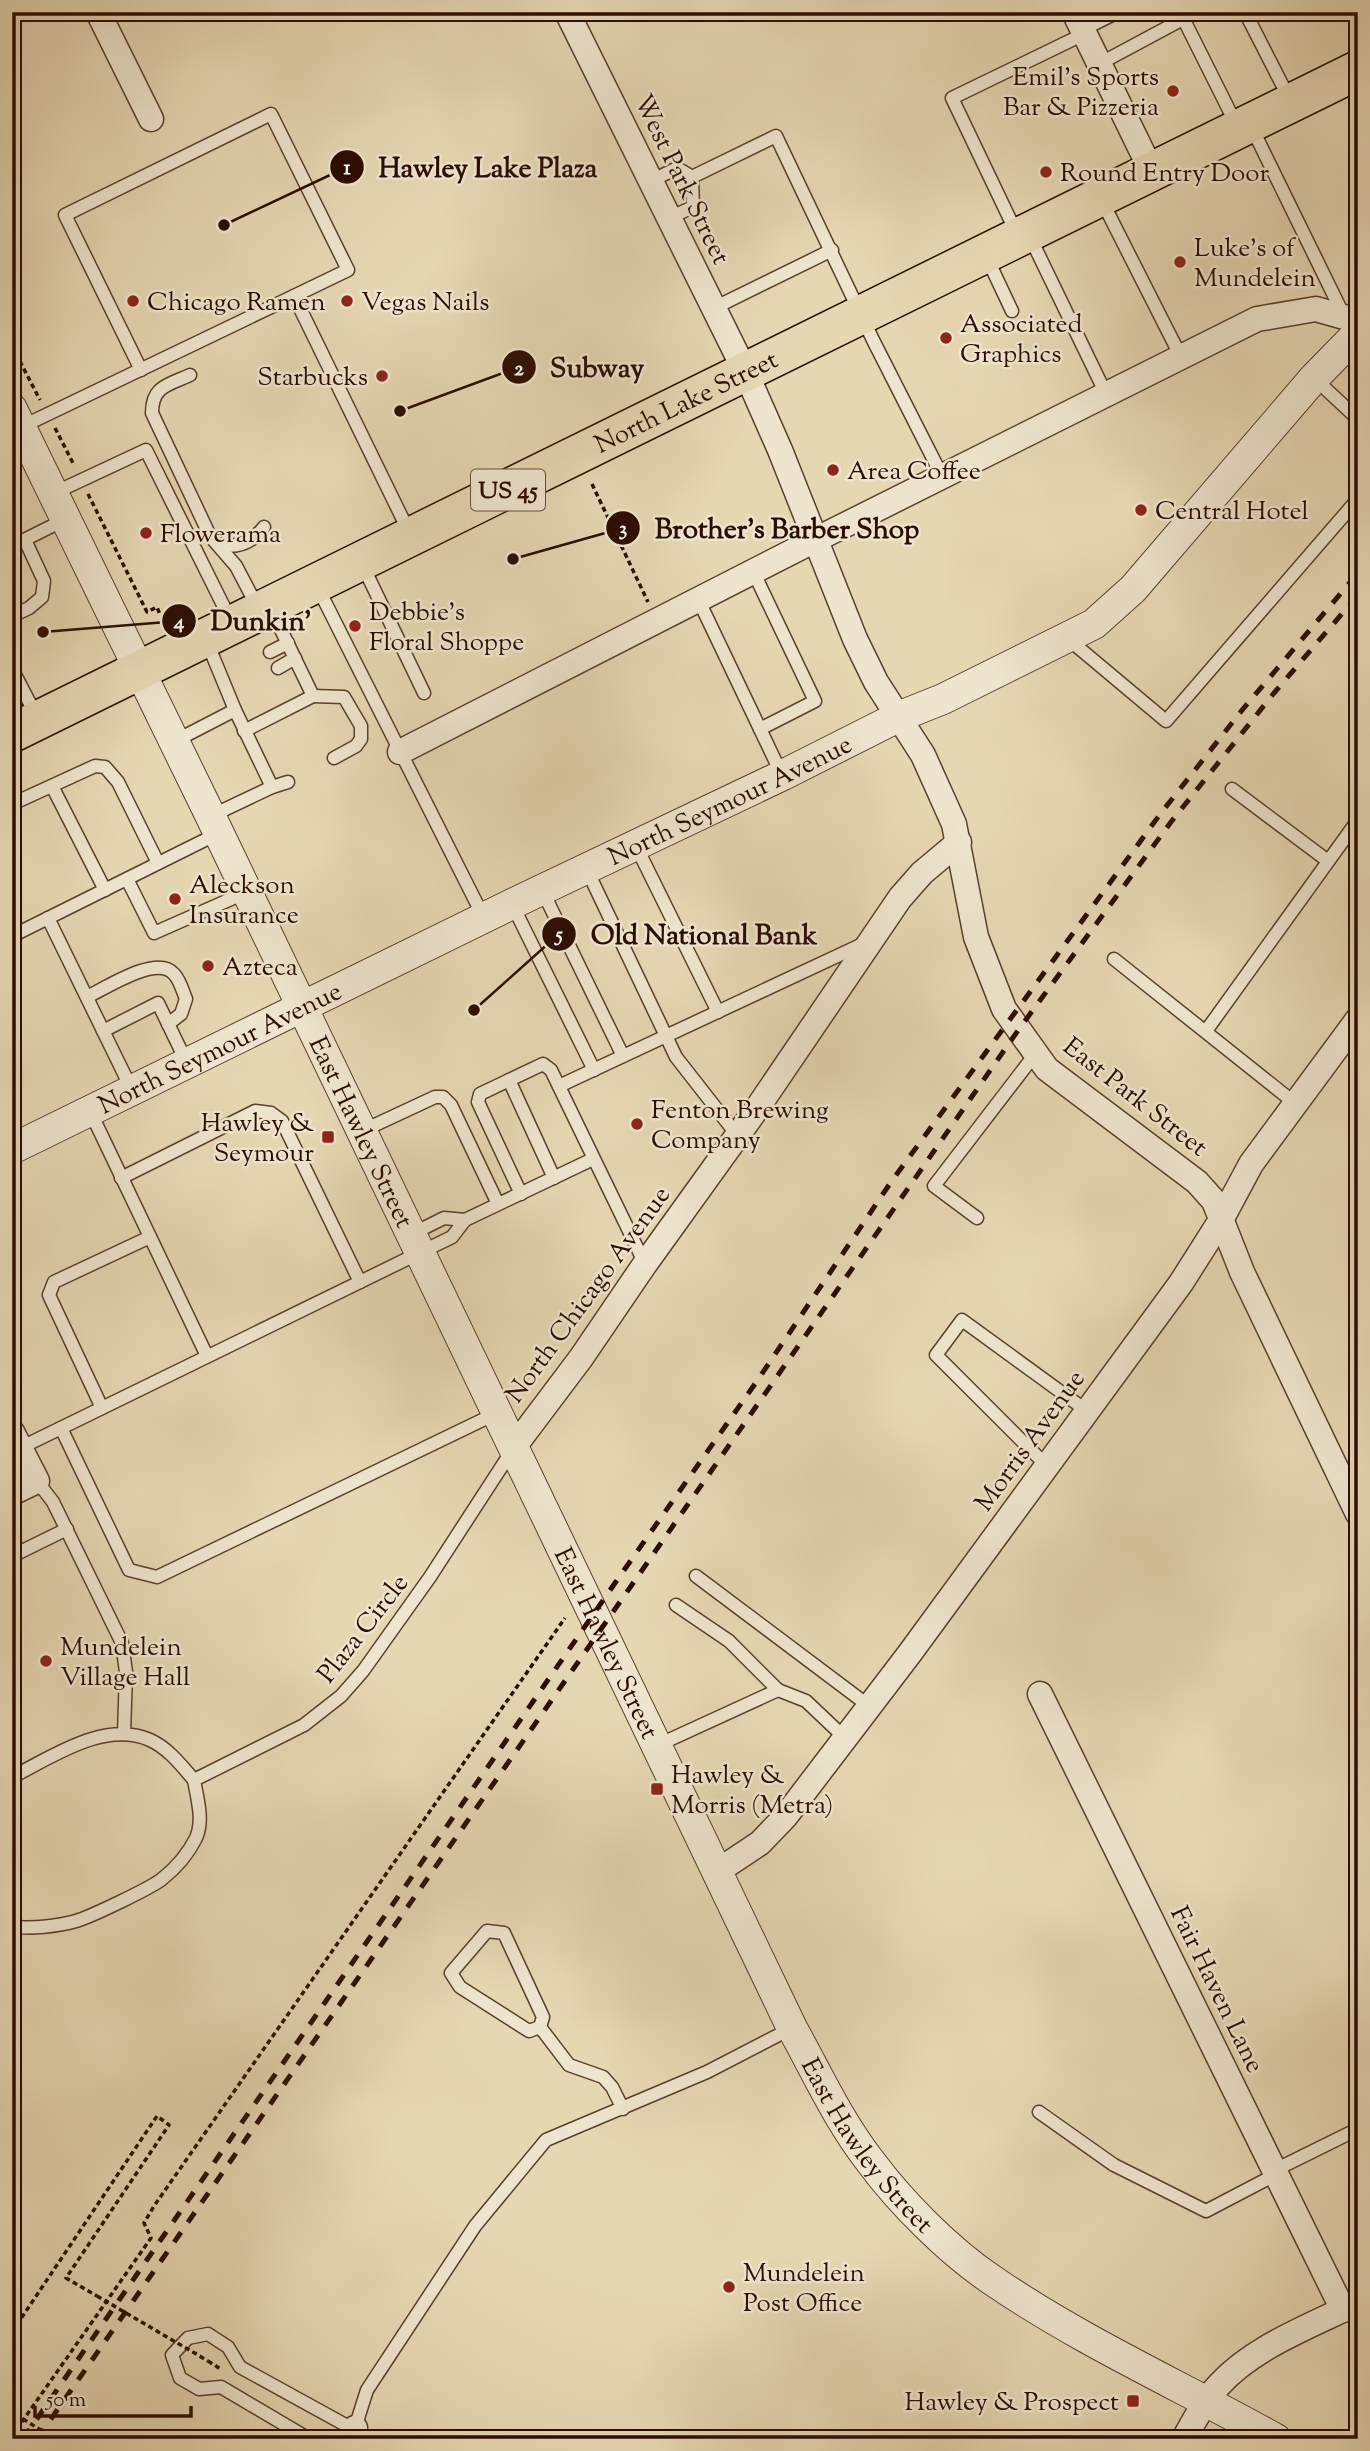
<svg xmlns="http://www.w3.org/2000/svg" width="1370" height="2451" viewBox="0 0 1370 2451" font-family="'Sorts Mill Goudy',serif">
  <style>
    .lines { fill: none; stroke-linecap: round; stroke-linejoin: round }
    .service-casing { stroke: #593f2d; stroke-width: 15 }
    .minor-casing { stroke: #593f2d; stroke-width: 27 }
    .tertiary-casing { stroke: #593f2d; stroke-width: 32 }
    .primary-casing { stroke: #2a0c00; stroke-width: 41 }
    .path { stroke: #2a0c00; stroke-width: 3.5; stroke-dasharray: 5 3.5; stroke-linecap: butt }
    .service { stroke: #efe5ce; stroke-width: 12 }
    .minor { stroke: #efe5ce; stroke-width: 24 }
    .tertiary { stroke: #efe5ce; stroke-width: 30 }
    .primary { stroke: #e6d7b3; stroke-width: 38 }
    .rail { stroke: #2a0c00; stroke-width: 5; stroke-dasharray: 12 12; stroke-linecap: butt }
    .path-bridge { stroke: #2a0c00; stroke-width: 3.5; stroke-dasharray: 5 3.5; stroke-linecap: butt }
    .poi-dot { fill: #8f2418; stroke: #efe5ce; stroke-width: 2.5 }
    .labels { text-anchor: middle; stroke-width: 5; stroke-linejoin: round; paint-order: stroke }
    .shield { fill: #efe5ce; stroke: #654d3e; stroke-width: 2 }
    .shield-label { font-size: 24px; font-weight: bold; fill: #2a0c00 }
    .poi-label { font-size: 26px; fill: #2a0c00; stroke: #efe5ce; text-anchor: start }
    .street-label { font-size: 26px; fill: #2a0c00; stroke: #efe5ce }
    .leader { fill: none; stroke: #2a0c00; stroke-width: 2.5 }
    .callout-dot { fill: #2a0c00; stroke: #efe5ce; stroke-width: 2.5 }
    .mark-label { font-size: 21px; text-anchor: middle; font-weight: bold; fill: #fff }
    .callout-label { font-size: 28px; text-anchor: middle; font-weight: bold; fill: #2a0c00; stroke: #efe5ce; stroke-width: 5; stroke-linejoin: round; paint-order: stroke }
  </style>
  <rect width="100%" height="100%" fill="#e6d7b3"/>
  <filter id="stains"><feTurbulence type="fractalNoise" baseFrequency=".00286" numOctaves="4"/><feColorMatrix values="0 0 0 0 .2 0 0 0 0 .09 0 0 0 0 .02 0 0 0 .5 -.17"/></filter>
  <radialGradient id="worn" r=".72"><stop offset=".6" stop-color="#630" stop-opacity="0"/><stop offset="1" stop-color="#630" stop-opacity=".3"/></radialGradient>
  <g class="lines">
    <g class="service-casing">
      <g id="service">
        <path d="M 1180,12 L 1237,126"/>
        <path d="M 1245,12 L 1290,100"/>
        <path d="M 1082,30 L 1118,12"/>
        <path d="M 1099,64 L 1183,19"/>
        <path d="M 1252,128 L 1344,316"/>
        <path d="M 692,177 L 776,136 L 873,340 L 942,476"/>
        <path d="M 651,181 L 677,168 L 692,177"/>
        <path d="M 1102,201 L 1181,357"/>
        <path d="M 669,218 L 693,207 L 692,177"/>
        <path d="M 1017,234 L 952,98 L 1084,34"/>
        <path d="M 1030,237 L 1106,394"/>
        <path d="M 987,258 L 1012,311"/>
        <path d="M 714,308 L 832,250"/>
        <path d="M 141,370 L 65,215 L 271,114 L 348,270 L 294,296"/>
        <path d="M 190,375 C 168,385 152,386 152,413 L 210,536 L 236,566 L 258,608"/>
        <path d="M 1314,378 L 1358,419"/>
        <path d="M 21,427 L 294,296 L 410,534"/>
        <path d="M 54,493 L 146,450 L 231,621"/>
        <path d="M 218,544 C 237,549 252,543 264,527"/>
        <path d="M 12,546 L 66,519"/>
        <path d="M 363,566 L 424,693"/>
        <path d="M 753,571 L 815,701 L 760,729"/>
        <path d="M 318,588 L 484,918"/>
        <path d="M 698,599 L 782,775"/>
        <path d="M 12,616 L 29,608 L 42,597 L 44,581 L 25,540"/>
        <path d="M 1067,638 L 1166,721 L 1358,499"/>
        <path d="M 207,642 L 235,710"/>
        <path d="M 270,652 L 288,643"/>
        <path d="M 278,668 L 295,658"/>
        <path d="M 12,669 L 36,715"/>
        <path d="M 313,696 L 344,697 L 361,726 L 361,739 L 356,746 L 334,758"/>
        <path d="M 244,731 L 313,696 L 272,611"/>
        <path d="M 175,741 L 235,710 L 272,787 L 211,816"/>
        <path d="M 52,786 L 105,890"/>
        <path d="M 272,787 L 288,782"/>
        <path d="M 1232,789 L 1328,861"/>
        <path d="M 12,804 L 95,766 L 105,767 L 118,782 L 158,863"/>
        <path d="M 636,846 L 718,1012"/>
        <path d="M 587,870 L 676,1057 L 737,1135"/>
        <path d="M 127,879 L 154,933 L 247,892"/>
        <path d="M 542,890 L 623,1056"/>
        <path d="M 512,904 L 594,1070"/>
        <path d="M 48,918 L 132,1090"/>
        <path d="M 12,936 L 219,833"/>
        <path d="M 1114,959 L 1296,1104"/>
        <path d="M 87,997 C 106,988 157,954 174,974 C 180,980 183,992 186,999 L 181,1014 L 168,1024"/>
        <path d="M 103,1031 L 158,1003 L 187,1063"/>
        <path d="M 1206,1031 L 1358,820"/>
        <path d="M 509,1080 L 554,1178"/>
        <path d="M 559,1086 L 865,943"/>
        <path d="M 90,1111 L 207,1356"/>
        <path d="M 362,1131 L 435,1097 L 443,1097 L 451,1105 L 498,1204"/>
        <path d="M 121,1178 L 255,1111 L 271,1113 L 282,1121 L 360,1282"/>
        <path d="M 521,1194 L 478,1102 L 480,1094 L 543,1064 L 551,1070 L 645,1264"/>
        <path d="M 977,1218 L 934,1186 L 1036,1053"/>
        <path d="M 412,1234 L 444,1218 L 465,1220"/>
        <path d="M 102,1408 L 49,1295 L 54,1282 L 150,1237"/>
        <path d="M 61,1428 L 129,1570 L 157,1577 L 497,1413"/>
        <path d="M 20,1448 L 452,1237 L 465,1220 L 593,1159"/>
        <path d="M 1047,1466 L 936,1355 L 962,1320 L 1087,1411"/>
        <path d="M 37,1481 L 53,1502 L 122,1643 L 126,1672 L 124,1734"/>
        <path d="M 12,1556 L 67,1529"/>
        <path d="M 696,1576 L 869,1706"/>
        <path d="M 778,1690 L 806,1701 L 845,1738"/>
        <path d="M 658,1745 L 778,1690 L 729,1641 L 676,1605"/>
        <path d="M 12,1777 C 52,1757 104,1720 150,1740 C 168,1748 181,1765 194,1780"/>
        <path d="M 12,1925 C 25,1931 62,1925 76,1921 C 90,1917 151,1888 162,1879 C 176,1868 188,1854 196,1838 C 204,1820 197,1798 194,1780 L 304,1725 L 341,1696 L 363,1671 L 430,1577 L 513,1449"/>
        <path d="M 540,2027 L 529,2031 L 460,1987 L 451,1973 L 487,1931 L 504,1933 L 543,2017 L 540,2027 L 569,2065 L 603,2077 L 612,2087 L 623,2109"/>
        <path d="M 1039,2112 L 1114,2165 L 1206,2211 L 1275,2175"/>
        <path d="M 1273,2171 L 1358,2129"/>
        <path d="M 355,2428 L 367,2390 L 475,2226 L 546,2140 L 707,2072 L 792,2028"/>
        <path d="M 309,2439 L 221,2387 L 199,2389 L 180,2378 L 172,2355 L 188,2338 L 208,2334 L 228,2347 L 240,2367 L 371,2439"/>
      </g>
    </g>
    <g class="minor-casing">
      <g id="minor">
        <path d="M 98,12 L 151,119"/>
        <path d="M 567,12 L 746,373 L 780,450 L 855,639 L 876,682 L 923,755 L 954,824 L 976,937 L 1004,1009 L 1047,1069 L 1197,1182 L 1214,1201 L 1242,1272 L 1358,1514"/>
        <path d="M 1074,12 L 1152,172"/>
        <path d="M 400,752 L 815,540 L 1257,319 L 1316,309 L 1358,321"/>
        <path d="M 12,1432 L 37,1481 L 12,1493"/>
        <path d="M 514,1447 L 581,1358 L 645,1264 L 758,1107 L 900,898 L 922,873 L 959,842"/>
        <path d="M 1040,1694 L 1343,2310"/>
        <path d="M 718,1871 L 760,1843 L 785,1817 L 910,1653 L 1181,1283 L 1221,1220 L 1251,1164 L 1358,1019"/>
        <path d="M 351,2439 L 355,2428"/>
        <path d="M 1184,2439 C 1194,2421 1205,2400 1219,2385 C 1255,2346 1311,2326 1357,2303"/>
      </g>
    </g>
    <g class="tertiary-casing">
      <g id="tertiary">
        <path id="s1" d="M 12,409 L 211,817 L 792,2028 C 817,2073 838,2120 870,2161 C 901,2203 949,2251 992,2280 C 1081,2341 1181,2386 1276,2439"/>
        <path id="s2" d="M 12,1149 L 512,904 L 783,775 L 898,717 L 943,699 L 1094,624 L 1133,589 L 1314,378 L 1358,333"/>
      </g>
    </g>
    <g class="primary-casing">
      <g id="primary">
        <path id="s3" d="M 12,733 L 1358,70"/>
      </g>
    </g>
    <g class="path">
      <path d="M 12,346 L 40,400"/>
      <path d="M 55,428 L 74,465"/>
      <path d="M 592,484 L 648,602"/>
      <path d="M 88,494 L 147,612 L 157,607 L 160,615"/>
      <path d="M 12,2332 L 157,2116 L 169,2125 L 66,2278 L 97,2296"/>
      <path d="M 208,2361 L 222,2370"/>
      <path d="M 23,2419 L 52,2437"/>
      <path d="M 12,2436 L 151,2238 L 144,2223 L 154,2206 L 565,1618"/>
    </g>
    <use href="#service" class="service"/>
    <use href="#minor" class="minor"/>
    <use href="#tertiary" class="tertiary"/>
    <use href="#primary" class="primary"/>
    <g class="rail">
      <path d="M 23,2439 L 615,1583 L 757,1381 L 891,1182 L 1161,813 L 1243,709 L 1358,573"/>
      <path d="M 37,2439 L 1019,1029 L 1171,822 L 1274,693 L 1358,595"/>
    </g>
    <path class="path-bridge" d="M 97,2296 L 208,2361"/>
  </g>
  <g class="poi-dot">
    <circle cx="1173" cy="91" r="7"/>
    <circle cx="1046" cy="172" r="7"/>
    <circle cx="1180" cy="262" r="7"/>
    <circle cx="133" cy="301" r="7"/>
    <circle cx="347" cy="301" r="7"/>
    <circle cx="946" cy="338" r="7"/>
    <circle cx="382" cy="376" r="7"/>
    <circle cx="833" cy="470" r="7"/>
    <circle cx="1141" cy="510" r="7"/>
    <circle cx="146" cy="533" r="7"/>
    <circle cx="355" cy="626" r="7"/>
    <circle cx="175" cy="899" r="7"/>
    <circle cx="208" cy="966" r="7"/>
    <circle cx="637" cy="1124" r="7"/>
    <rect x="321" y="1130" width="14" height="14" rx="3.5"/>
    <circle cx="46" cy="1661" r="7"/>
    <rect x="650" y="1782" width="14" height="14" rx="3.5"/>
    <circle cx="729" cy="2287" r="7"/>
    <rect x="1126" y="2394" width="14" height="14" rx="3.5"/>
  </g>
  <g class="labels">
    <rect class="shield" x="471" y="469.5" width="74" height="41" rx="5"/>
    <g class="shield-label">
      <text x="508" y="498">US 45</text>
    </g>
    <g class="poi-label">
      <text x="1159" y="85" text-anchor="end">Emil's Sports<tspan x="1159" dy="30">Bar &amp; Pizzeria</tspan></text>
      <text x="1060" y="181">Round Entry Door</text>
      <text x="1194" y="256">Luke's of<tspan x="1194" dy="30">Mundelein</tspan></text>
      <text x="147" y="310">Chicago Ramen</text>
      <text x="361" y="310">Vegas Nails</text>
      <text x="960" y="332">Associated<tspan x="960" dy="30">Graphics</tspan></text>
      <text x="368" y="385" text-anchor="end">Starbucks</text>
      <text x="847" y="479">Area Coffee</text>
      <text x="1155" y="519">Central Hotel</text>
      <text x="160" y="542">Flowerama</text>
      <text x="369" y="620">Debbie's<tspan x="369" dy="30">Floral Shoppe</tspan></text>
      <text x="189" y="893">Aleckson<tspan x="189" dy="30">Insurance</tspan></text>
      <text x="222" y="975">Azteca</text>
      <text x="651" y="1118">Fenton Brewing<tspan x="651" dy="30">Company</tspan></text>
      <text x="314" y="1131" text-anchor="end">Hawley &amp;<tspan x="314" dy="30">Seymour</tspan></text>
      <text x="60" y="1655">Mundelein<tspan x="60" dy="30">Village Hall</tspan></text>
      <text x="671" y="1783">Hawley &amp;<tspan x="671" dy="30">Morris (Metra)</tspan></text>
      <text x="743" y="2281">Mundelein<tspan x="743" dy="30">Post Office</tspan></text>
      <text x="1119" y="2410" text-anchor="end">Hawley &amp; Prospect</text>
    </g>
    <g class="street-label">
      <text transform="translate(683 179) rotate(64)" y="9">West Park Street</text>
      <text dy="9" stroke="none"><textPath href="#s3" startOffset="751">North Lake Street</textPath></text>
      <text dy="9" stroke="none"><textPath href="#s2" startOffset="798">North Seymour Avenue</textPath></text>
      <text dy="9" stroke="none"><textPath href="#s2" startOffset="231">North Seymour Avenue</textPath></text>
      <text transform="translate(1136 1096) rotate(38)" y="9">East Park Street</text>
      <text dy="9" stroke="none"><textPath href="#s1" startOffset="803">East Hawley Street</textPath></text>
      <text transform="translate(587 1294) rotate(-54)" y="9">North Chicago Avenue</text>
      <text transform="translate(1029 1440) rotate(-54)" y="9">Morris Avenue</text>
      <text transform="translate(362 1628) rotate(-52)" y="9">Plaza Circle</text>
      <text dy="9" stroke="none"><textPath href="#s1" startOffset="1370">East Hawley Street</textPath></text>
      <text transform="translate(1218 1989) rotate(64)" y="9">Fair Haven Lane</text>
      <text dy="9" stroke="none"><textPath href="#s1" startOffset="1937">East Hawley Street</textPath></text>
    </g>
  </g>
  <path class="leader" d="M224 225L347 167M400 411L519 367M513 559L623 528M43 632L179 621M474 1010L559 934"/>
  <g class="callout-dot">
    <circle cx="224" cy="225" r="7"/>
    <circle cx="400" cy="411" r="7"/>
    <circle cx="513" cy="559" r="7"/>
    <circle cx="43" cy="632" r="7"/>
    <circle cx="474" cy="1010" r="7"/>
    <circle cx="347" cy="167" r="18"/>
    <circle cx="519" cy="367" r="18"/>
    <circle cx="623" cy="528" r="18"/>
    <circle cx="179" cy="621" r="18"/>
    <circle cx="559" cy="934" r="18"/>
  </g>
  <g class="mark-label">
    <text x="347" y="174">1</text>
    <text x="519" y="375">2</text>
    <text x="623" y="535">3</text>
    <text x="179" y="628">4</text>
    <text x="559" y="941">5</text>
  </g>
  <g class="callout-label">
    <text x="488" y="177">Hawley Lake Plaza</text>
    <text x="597" y="377">Subway</text>
    <text x="787" y="538">Brother's Barber Shop</text>
    <text x="261" y="630">Dunkin'</text>
    <text x="704" y="944">Old National Bank</text>
  </g>
  <rect width="1370" height="2451" fill="none" stroke="#e6d7b3" stroke-width="42"/>
  <rect x="14" y="14" width="1342" height="2423" fill="none" stroke="#2a0c00" stroke-width="3.5"/>
  <rect x="21" y="21" width="1328" height="2409" fill="none" stroke="#2a0c00" stroke-width="2"/>
  <path d="M35 2406v10h156v-10" fill="none" stroke="#2a0c00" stroke-width="3.5"/>
  <text x="46" y="2406" font-size="21" fill="#2a0c00" stroke="#efe5ce" stroke-width="5" paint-order="stroke">50 m</text>
  <rect width="100%" height="100%" filter="url(#stains)"/>
  <rect width="100%" height="100%" fill="url(#worn)"/>
</svg>
